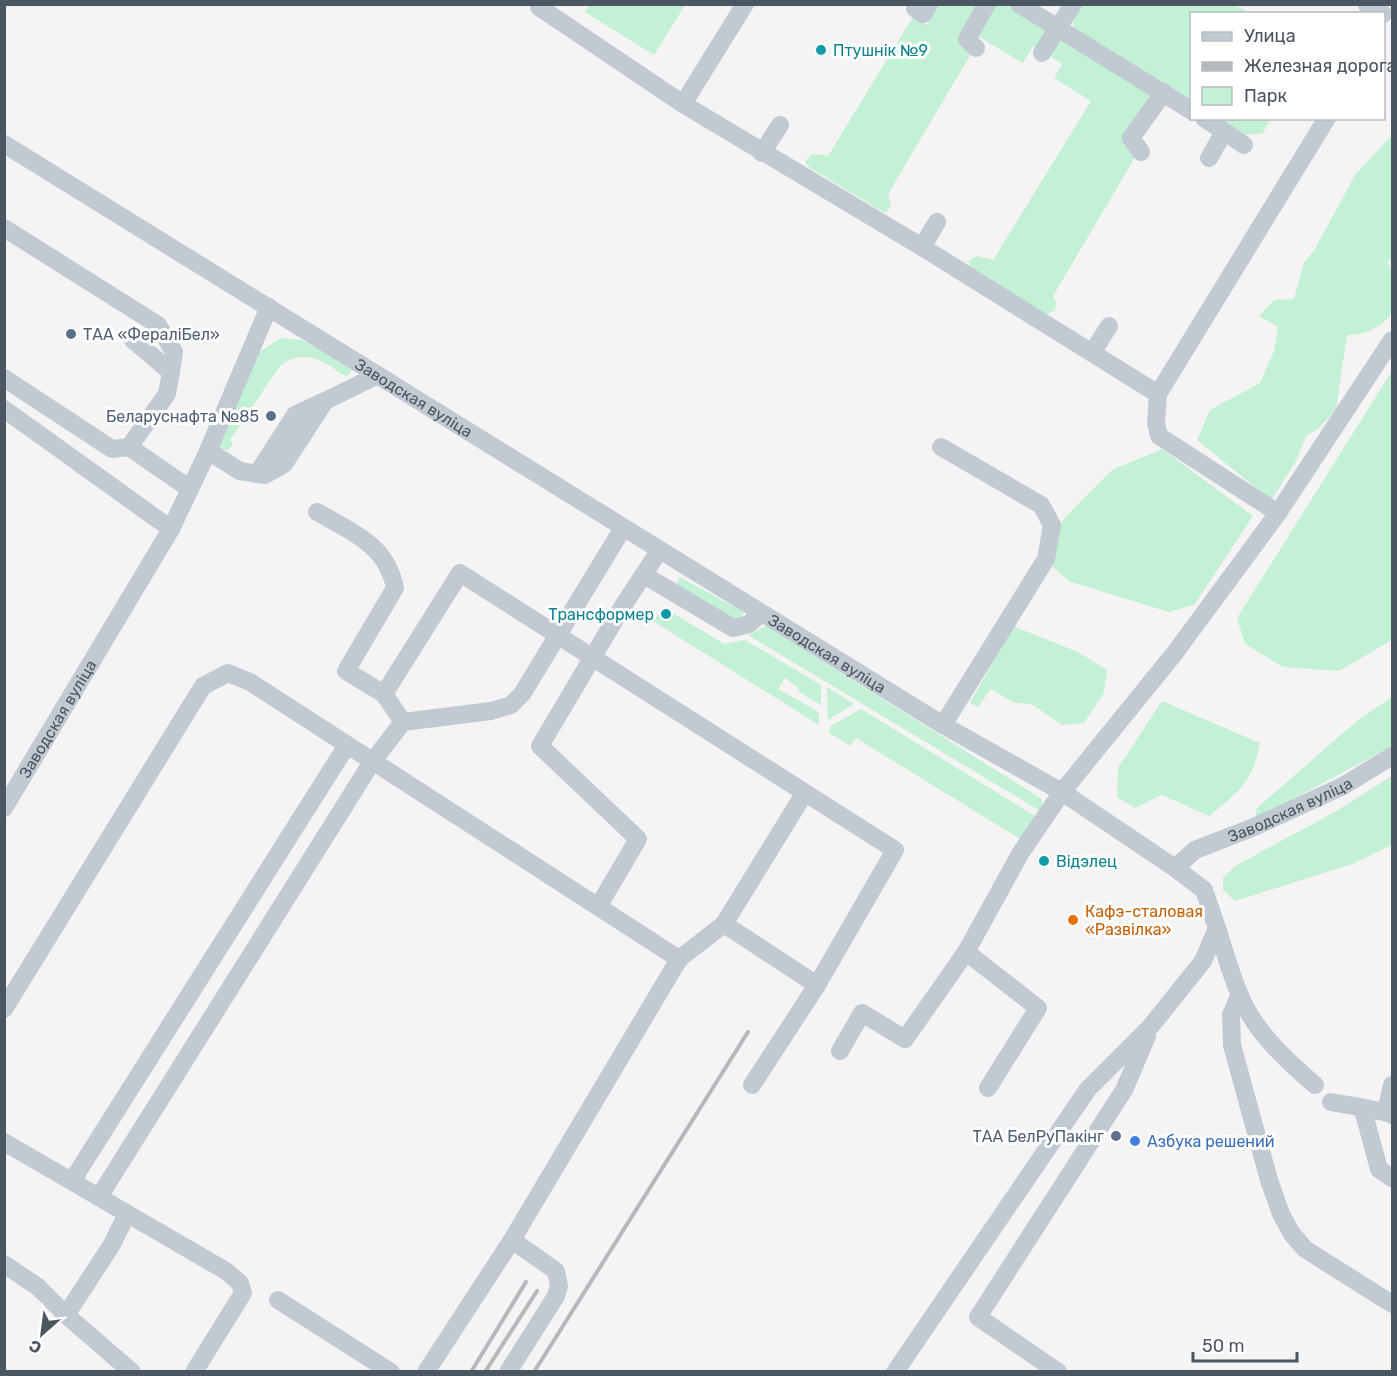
<svg xmlns="http://www.w3.org/2000/svg" width="1397" height="1376" viewBox="0 0 1397 1376" font-family="Rubik,sans-serif">
  <style>
    .green { fill: #c3f1d5 }
    .lines { fill: none; stroke-linecap: round; stroke-linejoin: round }
    .minor { stroke: #c1cad2; stroke-width: 18 }
    .rail { stroke: #b5b8bd; stroke-width: 4 }
    .culture-dot { fill: #0f9aa8; stroke: #fff; stroke-width: 2 }
    .service-dot { fill: #5c6f8a; stroke: #fff; stroke-width: 2 }
    .food-dot { fill: #e8710a; stroke: #fff; stroke-width: 2 }
    .shop-dot { fill: #3f7fe0; stroke: #fff; stroke-width: 2 }
    .labels { text-anchor: middle; stroke-width: 6; stroke-linejoin: round; paint-order: stroke }
    .culture-label { font-size: 16px; fill: #0d838f; stroke: #fff; text-anchor: start }
    .service-label { font-size: 16px; fill: #4e5e75; stroke: #fff; text-anchor: end }
    .street-label { font-size: 16px; fill: #4a5661; stroke: #fff }
    .food-label { font-size: 16px; fill: #c56008; stroke: #fff; text-anchor: start }
    .shop-label { font-size: 16px; fill: #366cbe; stroke: #fff; text-anchor: start }
  </style>
  <rect width="100%" height="100%" fill="#f5f3f3"/>
  <g class="green">
    <path d="M 590,4 L 685,4 L 685,5 L 654,55 L 585,12 Z"/>
    <path d="M 995,4 L 1012,5 L 1047,32 L 1038,48 L 1033,46 L 1023,63 L 976,35 Z"/>
    <path d="M 1082,4 L 1235,5 L 1249,13 L 1192,14 L 1191,102 L 1075,31 L 1072,21 Z"/>
    <path d="M 938,5 L 983,5 L 972,52 L 888,194 L 891,207 L 885,213 L 809,167 L 805,161 L 812,154 L 828,156 L 913,17 L 927,25 Z"/>
    <path d="M 1060,37 L 1151,94 L 1137,154 L 1053,296 L 1056,302 L 1055,310 L 1046,315 L 970,269 L 969,261 L 976,256 L 993,260 L 1091,101 L 1054,78 L 1062,64 L 1047,54 Z"/>
    <path d="M 1219,119 L 1270,119 L 1263,133 L 1245,135 Z"/>
    <path d="M 1392,135 L 1392,259 L 1387,263 L 1392,268 L 1392,312 C 1383,328 1364,335 1347,335 L 1336,410 L 1318,429 L 1306,436 L 1296,461 L 1271,500 L 1197,440 L 1210,410 L 1260,383 L 1274,351 L 1278,327 L 1259,316 L 1274,300 L 1294,299 L 1304,263 L 1315,249 L 1355,175 Z"/>
    <path d="M 281,338 L 302,340 L 347,365 L 351,371 L 348,376 C 340,375 338,371 332,367 C 313,355 297,352 279,367 L 230,440 L 233,443 L 229,450 L 218,449 L 258,353 Z"/>
    <path d="M 1392,371 L 1392,640 L 1339,671 L 1283,667 L 1245,644 L 1237,618 Z"/>
    <path d="M 1162,449 L 1253,516 L 1194,605 L 1169,612 L 1071,582 L 1050,565 L 1056,528 L 1078,504 L 1112,470 Z"/>
    <path d="M 679,577 L 744,612 L 738,621 L 679,587 L 677,583 Z"/>
    <path d="M 663,607 L 724,644 L 745,640 L 821,685 L 821,705 L 798,691 L 799,688 L 785,678 L 778,689 L 819,712 L 819,725 L 653,621 Z"/>
    <path d="M 766,626 L 1042,799 L 1042,812 L 748,635 Z"/>
    <path d="M 1013,626 L 1078,652 L 1107,670 L 1104,693 L 1084,723 L 1062,725 L 1033,705 L 1013,702 L 991,689 L 978,707 L 970,703 Z"/>
    <path d="M 827,687 L 854,704 L 828,720 Z"/>
    <path d="M 1392,697 L 1392,746 L 1260,817 L 1255,817 L 1257,808 L 1358,720 Z"/>
    <path d="M 1162,701 L 1260,743 C 1253,781 1239,792 1209,816 L 1162,795 L 1135,808 L 1117,797 L 1118,768 Z"/>
    <path d="M 861,709 L 1040,819 L 1025,842 L 856,738 L 850,746 L 828,732 L 831,726 Z"/>
    <path d="M 1392,776 L 1392,845 L 1352,864 L 1235,901 L 1223,890 L 1223,878 L 1235,866 L 1333,813 Z"/>
  </g>
  <g class="lines">
    <g class="minor">
      <path d="M 1019,4 L 1192,111"/>
      <path d="M 1367,5 L 1383,14"/>
      <path d="M 539,7 L 683,104 L 745,4"/>
      <path d="M 915,8 L 923,14 L 929,4"/>
      <path d="M 976,48 L 967,39 L 987,4"/>
      <path d="M 1042,53 L 1073,4"/>
      <path d="M 683,104 L 922,247 L 1158,394 L 1327,118"/>
      <path d="M 1204,118 L 1244,145"/>
      <path id="s1" d="M 4,144 L 943,725 L 1062,792 L 1175,868 L 1204,890 L 1217,928 L 1203,961 L 1151,1026 L 1088,1089 L 895,1372"/>
      <path d="M 1141,152 L 1131,138 L 1164,92"/>
      <path d="M 762,153 L 780,125"/>
      <path d="M 1209,158 L 1224,132"/>
      <path d="M 4,228 L 158,325 L 174,352 L 171,372"/>
      <path d="M 922,247 L 937,222"/>
      <path d="M 133,340 L 171,372 L 167,394 L 129,447 L 190,489"/>
      <path d="M 1092,353 L 1109,326"/>
      <path d="M 4,378 L 112,449 L 129,447"/>
      <path d="M 1158,394 L 1156,423 L 1159,436 L 1278,513"/>
      <path d="M 4,409 L 171,529"/>
      <path d="M 941,447 L 1041,505 L 1052,525 L 1046,559 L 943,725"/>
      <path d="M 208,451 L 240,471 L 265,475 L 284,464 L 325,401 L 378,375"/>
      <path d="M 257,474 L 295,415 L 325,401"/>
      <path d="M 317,512 C 352,532 387,545 395,588 L 346,671 L 384,694"/>
      <path d="M 644,575 L 733,628 L 749,624 L 761,613"/>
      <path d="M 403,722 L 384,694 L 460,573 L 895,850 L 817,985 L 724,924"/>
      <path id="s2" d="M 4,808 L 171,529 L 208,451 L 269,307"/>
      <path id="s3" d="M 1175,868 L 1195,850 L 1254,827 L 1343,786 L 1392,756"/>
      <path d="M 598,907 L 638,839 L 540,746 L 623,606 L 659,551"/>
      <path d="M 1217,928 C 1224,949 1230,972 1239,993 C 1253,1030 1286,1060 1315,1085"/>
      <path d="M 966,952 L 1038,1008 L 988,1088"/>
      <path d="M 1239,996 L 1231,1015 L 1232,1045 L 1269,1180 L 1281,1214 L 1292,1234 L 1305,1249 L 1392,1304"/>
      <path d="M 4,1009 L 203,686 L 228,673 L 250,682 L 679,959"/>
      <path d="M 840,1051 L 862,1013 L 905,1039 L 966,952 L 1020,854 L 1062,792 L 1174,654 L 1278,513 L 1392,340"/>
      <path d="M 752,1085 L 817,985"/>
      <path d="M 1331,1102 C 1345,1105 1384,1110 1392,1115"/>
      <path d="M 1363,1110 L 1379,1169 L 1392,1178"/>
      <path d="M 1386,1111 L 1392,1085"/>
      <path d="M 4,1142 L 226,1271 L 240,1283 L 243,1293 L 194,1372"/>
      <path d="M 72,1181 L 347,745"/>
      <path d="M 99,1197 L 372,762 L 403,722 L 491,711 L 511,705 L 522,694 L 623,528"/>
      <path d="M 127,1214 L 111,1246 L 66,1315 L 132,1372"/>
      <path d="M 4,1264 L 38,1287 L 66,1315"/>
      <path d="M 278,1300 L 391,1372"/>
      <path d="M 426,1372 L 512,1240 L 679,959 L 724,924 L 804,794"/>
      <path d="M 508,1372 L 556,1296 L 559,1286 L 556,1271 L 512,1240"/>
      <path d="M 1058,1372 L 978,1317 L 1124,1090 L 1147,1036"/>
    </g>
    <g class="rail">
      <path d="M 471,1372 L 526,1282"/>
      <path d="M 485,1372 L 537,1291"/>
      <path d="M 534,1372 L 748,1032"/>
    </g>
  </g>
  <g class="culture-dot">
    <circle cx="821" cy="50" r="6"/>
    <circle cx="666" cy="614" r="6"/>
    <circle cx="1044" cy="861" r="6"/>
  </g>
  <g class="service-dot">
    <circle cx="71" cy="334" r="6"/>
    <circle cx="271" cy="416" r="6"/>
    <circle cx="1116" cy="1136" r="6"/>
  </g>
  <circle class="food-dot" cx="1073" cy="920" r="6"/>
  <circle class="shop-dot" cx="1135" cy="1141" r="6"/>
  <g class="labels">
    <g class="culture-label">
      <text x="833" y="56">Птушнік №9</text>
      <text x="654" y="620" text-anchor="end">Трансформер</text>
      <text x="1056" y="867">Відэлец</text>
    </g>
    <g class="service-label">
      <text x="83" y="340" text-anchor="start">ТАА «ФераліБел»</text>
      <text x="259" y="422">Беларуснафта №85</text>
      <text x="1104" y="1142">ТАА БелРуПакінг</text>
    </g>
    <g class="street-label">
      <text dy="6" stroke="none"><textPath href="#s1" startOffset="482">Заводская вуліца</textPath></text>
      <text dy="6" stroke="none"><textPath href="#s1" startOffset="968">Заводская вуліца</textPath></text>
      <text dy="6" stroke="none"><textPath href="#s2" startOffset="104">Заводская вуліца</textPath></text>
      <text dy="6" stroke="none"><textPath href="#s3" startOffset="130">Заводская вуліца</textPath></text>
    </g>
    <g class="food-label">
      <text x="1085" y="917">Кафэ-сталовая<tspan x="1085" dy="18">«Развілка»</tspan></text>
    </g>
    <g class="shop-label">
      <text x="1147" y="1147">Азбука решений</text>
    </g>
  </g>
  <rect width="1397" height="1376" fill="none" stroke="#4a5661" stroke-width="12"/>
  <rect x="1190" y="12" width="195" height="108" fill="#ffffff" stroke="#b7bbc0" stroke-width="1.5"/>
  <rect x="1202" y="32" width="30" height="9" fill="#c1cad2" stroke="#b7bbc0" stroke-width="1.5"/>
  <text x="1244" y="42" font-size="18" fill="#4a5661">Улица</text>
  <rect x="1202" y="62" width="30" height="9" fill="#b5b8bd" stroke="#b7bbc0" stroke-width="1.5"/>
  <text x="1244" y="72" font-size="18" fill="#4a5661">Железная дорога</text>
  <rect x="1202" y="87" width="30" height="18" fill="#c3f1d5" stroke="#b7bbc0" stroke-width="1.5"/>
  <text x="1244" y="102" font-size="18" fill="#4a5661">Парк</text>
  <g transform="translate(42 1334) rotate(208)" stroke="#ffffff" stroke-width="4.5" paint-order="stroke">
  <path d="M0-4.5L10 22L0 15L-10 22Z" fill="#4a5661"/>
  <text y="-9" font-size="16" font-weight="bold" text-anchor="middle" fill="#4a5661">С</text>
  </g>
  <path d="M1193 1352v9h104v-9" fill="none" stroke="#4a5661" stroke-width="3"/>
  <text x="1202" y="1352" font-size="18" fill="#4a5661" stroke="#ffffff" stroke-width="4.5" paint-order="stroke">50 m</text>
</svg>
